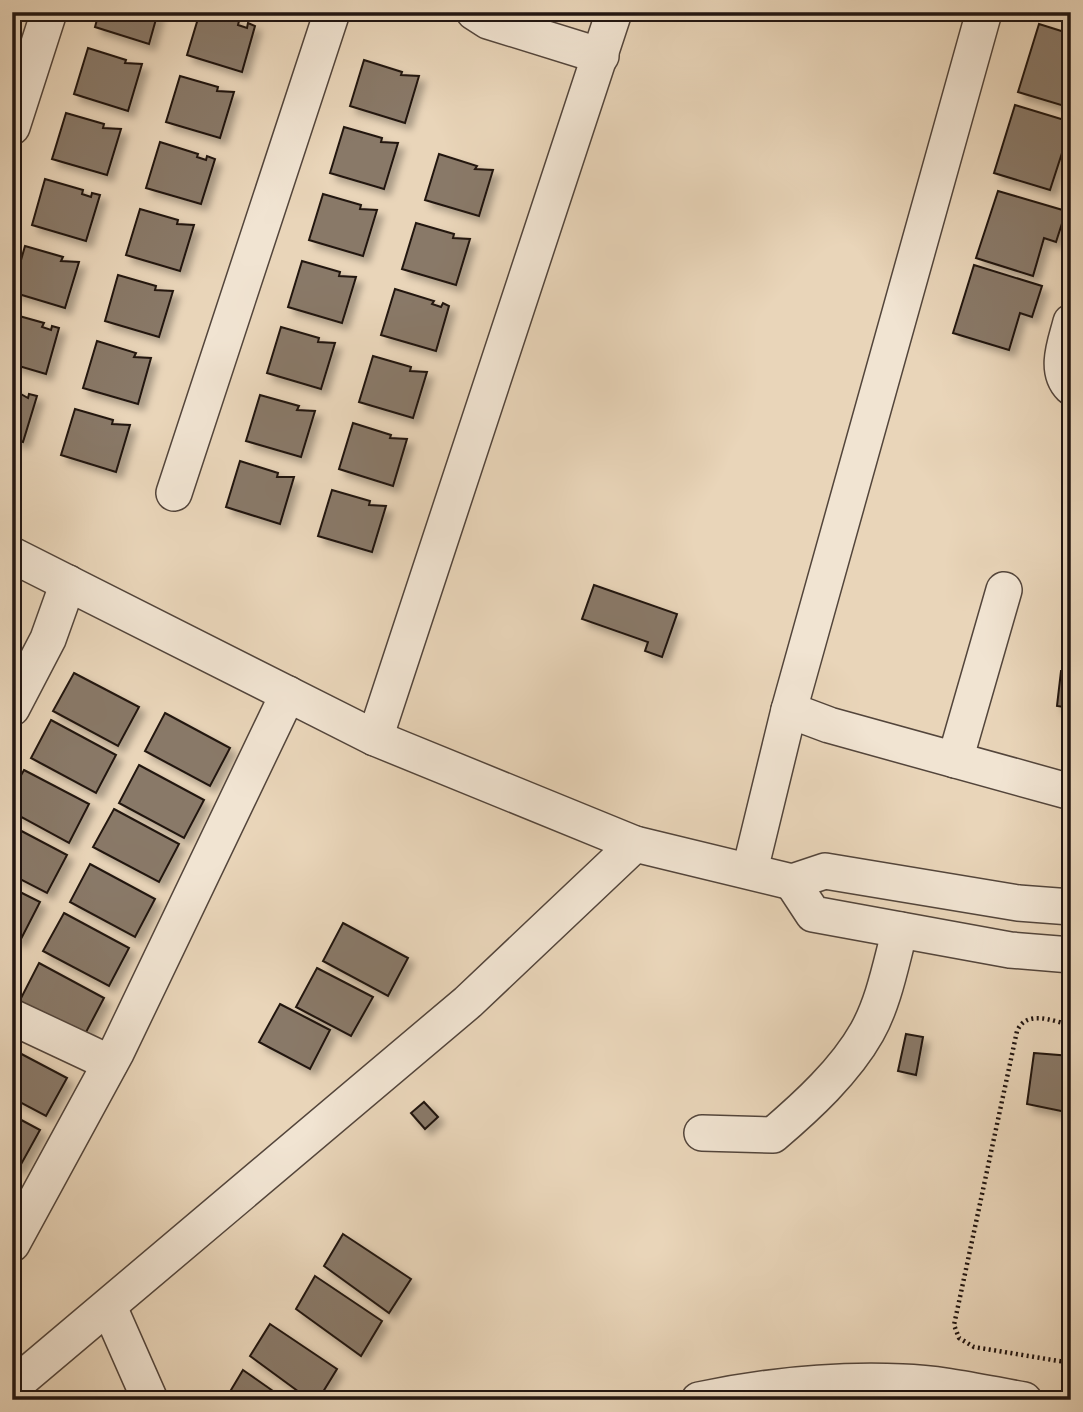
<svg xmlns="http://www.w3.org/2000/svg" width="1083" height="1412" viewBox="0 0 1083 1412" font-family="Cardo,serif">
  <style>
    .building { fill: #897968; stroke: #211511; stroke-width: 2; filter: url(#shadow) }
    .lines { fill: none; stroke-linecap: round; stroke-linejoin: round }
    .minor-casing { stroke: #53453b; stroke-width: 38 }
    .path { stroke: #211511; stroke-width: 4.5; stroke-dasharray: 2 3.5; stroke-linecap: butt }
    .minor { stroke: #f1e4d2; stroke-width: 35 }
  </style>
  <defs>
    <filter id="shadow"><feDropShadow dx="6" dy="6" stdDeviation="3.5" flood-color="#0004"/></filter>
  </defs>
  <rect width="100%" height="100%" fill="#e9d5b9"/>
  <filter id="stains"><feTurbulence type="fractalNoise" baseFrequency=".00286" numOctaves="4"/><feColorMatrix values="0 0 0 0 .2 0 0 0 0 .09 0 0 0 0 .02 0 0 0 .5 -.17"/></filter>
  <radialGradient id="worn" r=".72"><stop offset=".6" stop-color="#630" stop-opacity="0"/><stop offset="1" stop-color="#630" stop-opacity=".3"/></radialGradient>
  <g class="building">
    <path d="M 99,12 L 158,12 L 149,44 L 95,27 Z"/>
    <path d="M 200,12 L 239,21 L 238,25 L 247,28 L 248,23 L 255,26 L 242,72 L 187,55 Z"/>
    <path d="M 1039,24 L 1071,34 L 1071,108 L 1018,92 Z"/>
    <path d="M 88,48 L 126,60 L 125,63 L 142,64 L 128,111 L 74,94 Z"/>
    <path d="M 364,60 L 402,72 L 401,75 L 419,76 L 405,123 L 350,106 Z"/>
    <path d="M 180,76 L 218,87 L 217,91 L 234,92 L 220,138 L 166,122 Z"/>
    <path d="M 1015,105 L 1071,122 L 1071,156 L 1062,153 L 1050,190 L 994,173 Z"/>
    <path d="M 66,113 L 104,124 L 103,128 L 121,129 L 107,175 L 52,159 Z"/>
    <path d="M 344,127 L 382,138 L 381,142 L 398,143 L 384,189 L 330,173 Z"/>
    <path d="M 160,142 L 198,154 L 197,157 L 206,160 L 207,156 L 215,159 L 201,204 L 146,188 Z"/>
    <path d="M 439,154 L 477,166 L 475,169 L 493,170 L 479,216 L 425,200 Z"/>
    <path d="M 45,179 L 83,190 L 82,194 L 91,197 L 92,193 L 100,195 L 86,241 L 32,225 Z"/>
    <path d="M 998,191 L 1066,211 L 1056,242 L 1044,238 L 1033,276 L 976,258 Z"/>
    <path d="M 323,194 L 361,205 L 360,209 L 377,210 L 363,256 L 309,240 Z"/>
    <path d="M 140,209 L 178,220 L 177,224 L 194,225 L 180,271 L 126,255 Z"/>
    <path d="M 416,223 L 454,234 L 453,238 L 470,239 L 456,285 L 402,269 Z"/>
    <path d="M 25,246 L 63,257 L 61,261 L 79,262 L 65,308 L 12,292 Z"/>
    <path d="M 302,261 L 340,272 L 339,276 L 356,277 L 342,323 L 288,307 Z"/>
    <path d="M 974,265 L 1042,286 L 1032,317 L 1020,313 L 1009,350 L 953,333 Z"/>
    <path d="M 118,275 L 156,286 L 155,290 L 173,291 L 159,337 L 105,321 Z"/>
    <path d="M 395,289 L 434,301 L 432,304 L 441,307 L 443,303 L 449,306 L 436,351 L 381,335 Z"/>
    <path d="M 12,314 L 44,323 L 42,327 L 51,330 L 52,326 L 59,328 L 46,374 L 12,364 Z"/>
    <path d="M 281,327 L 319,338 L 318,342 L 335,343 L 321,389 L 267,373 Z"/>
    <path d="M 97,341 L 136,353 L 134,357 L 151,358 L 138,404 L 83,388 Z"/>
    <path d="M 373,356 L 411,367 L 410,371 L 427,372 L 413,418 L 359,402 Z"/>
    <path d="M 12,389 L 28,398 L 29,394 L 37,396 L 23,442 L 12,439 Z"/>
    <path d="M 260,395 L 299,406 L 297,410 L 315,411 L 301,457 L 246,441 Z"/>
    <path d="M 75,409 L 113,420 L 112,424 L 130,425 L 116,472 L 61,455 Z"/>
    <path d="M 353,423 L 391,435 L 390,438 L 407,439 L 393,486 L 339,469 Z"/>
    <path d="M 240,461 L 278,473 L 277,477 L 294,477 L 280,524 L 226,507 Z"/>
    <path d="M 332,490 L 370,501 L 369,505 L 386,506 L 372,552 L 318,536 Z"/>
    <path d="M 594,585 L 677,614 L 662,657 L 645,651 L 648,642 L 582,619 Z"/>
    <path d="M 1061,671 L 1071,672 L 1071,708 L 1057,706 Z"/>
    <path d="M 74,673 L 139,707 L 118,746 L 53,711 Z"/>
    <path d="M 165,713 L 230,748 L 210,786 L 145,751 Z"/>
    <path d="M 51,720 L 116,755 L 96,793 L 31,758 Z"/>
    <path d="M 139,765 L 204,800 L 184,838 L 119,803 Z"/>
    <path d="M 24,770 L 89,804 L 69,843 L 12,812 L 12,791 Z"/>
    <path d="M 114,809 L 179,844 L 159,882 L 93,847 Z"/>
    <path d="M 12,826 L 67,855 L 47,893 L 12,875 Z"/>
    <path d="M 90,864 L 155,899 L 135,937 L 70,902 Z"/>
    <path d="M 12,888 L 40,902 L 20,941 L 12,937 Z"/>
    <path d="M 64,913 L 129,948 L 109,986 L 43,951 Z"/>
    <path d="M 343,923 L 408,958 L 388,996 L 323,961 Z"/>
    <path d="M 39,963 L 104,998 L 84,1036 L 19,1002 Z"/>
    <path d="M 317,968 L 373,997 L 351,1036 L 296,1007 Z"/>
    <path d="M 280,1004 L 330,1030 L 310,1069 L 259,1042 Z"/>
    <path d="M 906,1034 L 923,1037 L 916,1075 L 898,1071 Z"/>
    <path d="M 12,1049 L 67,1078 L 46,1116 L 12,1098 Z"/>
    <path d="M 1034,1053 L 1071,1056 L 1071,1113 L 1027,1104 Z"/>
    <path d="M 424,1102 L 438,1117 L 425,1129 L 411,1113 Z"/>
    <path d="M 12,1115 L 40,1130 L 19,1168 L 12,1164 Z"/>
    <path d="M 343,1234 L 411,1279 L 389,1313 L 324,1266 Z"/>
    <path d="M 315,1276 L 382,1321 L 361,1356 L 296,1309 Z"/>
    <path d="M 270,1324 L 337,1369 L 318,1400 L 310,1400 L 250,1356 Z"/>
    <path d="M 243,1370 L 283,1398 L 285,1400 L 225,1400 Z"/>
  </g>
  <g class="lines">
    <g class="minor-casing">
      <g id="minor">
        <path d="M 474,12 L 488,21 L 601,56"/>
        <path d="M 984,12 L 789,710 L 829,725 L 1071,792"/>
        <path d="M 12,127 L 49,12"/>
        <path d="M 1071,322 C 1066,342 1054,370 1071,387"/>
        <path d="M 174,493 L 332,12"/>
        <path d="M 12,555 L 375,738 L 635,844 L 792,882 L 825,871 L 1018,903 L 1071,907"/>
        <path d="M 12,708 L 48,639 L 68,583"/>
        <path d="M 375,738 L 614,12"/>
        <path d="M 955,760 L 1004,590"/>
        <path d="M 750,870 L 789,710"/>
        <path d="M 792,882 L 813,914 L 1010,950 L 1071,955"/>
        <path d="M 12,1017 L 110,1063"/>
        <path d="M 702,1133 L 773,1135 C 807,1106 845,1071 867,1032 C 884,1002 891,963 900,930"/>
        <path d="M 12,1244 L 116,1053 L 288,694"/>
        <path d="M 109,1307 L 150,1400"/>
        <path d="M 12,1387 L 468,1002 L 635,844"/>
        <path d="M 699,1400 C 766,1386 833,1379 902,1382 C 942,1383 984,1393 1024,1400"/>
      </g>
    </g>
    <path class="path" d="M 1071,1025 C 1052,1021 1027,1009 1017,1031 L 954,1325 L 959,1338 L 974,1347 L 1071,1363"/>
    <use href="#minor" class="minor"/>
  </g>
  <rect width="1083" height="1412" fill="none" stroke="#e9d5b9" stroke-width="42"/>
  <rect x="14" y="14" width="1055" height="1384" fill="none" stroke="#211511" stroke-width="3.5"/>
  <rect x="21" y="21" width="1041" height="1370" fill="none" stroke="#211511" stroke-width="2"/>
  <rect width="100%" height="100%" filter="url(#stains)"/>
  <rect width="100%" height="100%" fill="url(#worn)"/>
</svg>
